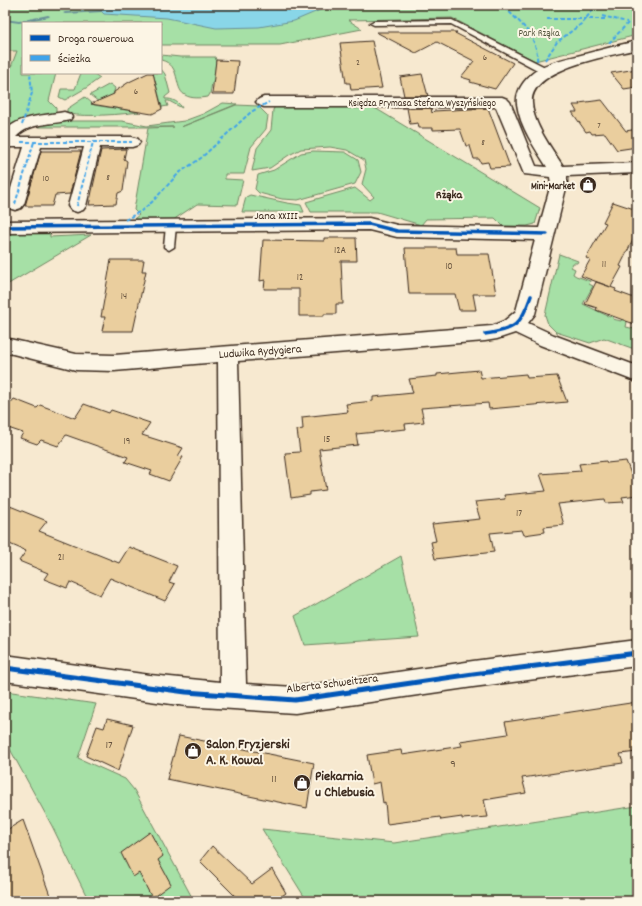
<svg xmlns="http://www.w3.org/2000/svg" width="642" height="906" viewBox="0 0 642 906" font-family="Dekko,sans-serif">
  <style>
    .built { fill: #efddbe }
    .green { fill: #a6e0a6; stroke: #708562 }
    .water { fill: #89d6e8; stroke: #6a9197 }
    .lines { fill: none; stroke-linecap: round; stroke-linejoin: round }
    .stream { fill: #6a9197; fill-rule: evenodd }
    .building { fill: #eace9e; stroke: #3b2a1e }
    .service-casing { stroke: #3b2a1e; stroke-width: 3 }
    .minor-casing { stroke: #3b2a1e; stroke-width: 3 }
    .service { fill: #fcf5e5; fill-rule: evenodd }
    .minor { fill: #fcf5e5; fill-rule: evenodd }
    .quiet { stroke: #3fa3ea; stroke-width: 2; stroke-dasharray: 4 2; stroke-linecap: butt }
    .cycleway-far1-casing { stroke: #fcf5e5; stroke-width: 6 }
    .cycleway-casing { stroke: #fcf5e5; stroke-width: 8 }
    .cycleway-far1 { stroke: #0057b8; stroke-width: 3.5 }
    .cycleway { stroke: #0057b8; stroke-width: 5 }
    .labels { text-anchor: middle; stroke-width: 4; stroke-linejoin: round; paint-order: stroke }
    .far-number-label { font-size: 9px; fill: #67533e }
    .far-park-label { font-size: 10px; fill: #565840; stroke: #fcf5e5 }
    .far-street-label { font-size: 10px; fill: #3b2a1e; stroke: #fcf5e5 }
    .far-poi-label { font-size: 10px; font-weight: bold; fill: #3b2a1e; stroke: #fcf5e5; text-anchor: end }
    .number-label { font-size: 10px; fill: #67533e }
    .far-quarter-label { font-size: 12px; font-weight: bold; fill: #3b2a1e; stroke: #fcf5e5 }
    .street-label { font-size: 12px; fill: #3b2a1e; stroke: #fcf5e5 }
    .near-number-label { font-size: 12px; fill: #67533e }
    .near-poi-label { font-size: 14px; font-weight: bold; fill: #3b2a1e; stroke: #fcf5e5; text-anchor: start }
  </style>
  <rect width="100%" height="100%" fill="#f7e9d0"/>
  <filter id="ink" filterUnits="userSpaceOnUse"><feTurbulence type="fractalNoise" baseFrequency=".025" numOctaves="2"/><feDisplacementMap in="SourceGraphic" scale="8" xChannelSelector="R" yChannelSelector="G"/><feConvolveMatrix kernelMatrix="1 2 1 2 8 2 1 2 1" color-interpolation-filters="sRGB"/></filter>
  <g filter="url(#ink)">
    <path class="built" d="M 5,51 L 17,51 L 5,83 Z"/>
    <g class="green">
      <path d="M 5,5 L 637,5 L 637,35 L 535,61 L 452,18 L 348,20 L 362,29 L 280,45 L 161,45 L 161,23 L 23,23 L 23,73 L 56,73 L 49,101 L 56,108 L 56,115 L 67,121 L 122,121 L 147,126 L 184,121 L 203,114 L 223,103 L 237,104 L 181,127 L 236,105 L 258,106 L 268,116 L 266,129 L 251,147 L 244,174 L 225,174 L 225,179 L 243,180 L 237,205 L 197,204 L 173,220 L 131,221 L 139,215 L 134,210 L 148,128 L 174,127 L 38,127 L 40,119 C 26,120 13,120 5,133 L 5,83 L 17,51 L 5,51 Z"/>
      <path d="M 161,55 L 180,57 L 215,57 L 216,60 L 214,83 L 212,83 L 210,94 L 208,97 C 201,98 191,99 185,95 C 173,88 182,65 161,60 Z"/>
      <path d="M 161,69 L 165,74 L 170,93 L 165,97 L 165,99 C 172,98 180,103 182,108 L 169,101 L 166,101 L 168,106 L 162,107 L 153,73 L 161,73 Z"/>
      <path d="M 81,73 L 93,73 L 100,78 L 86,88 L 65,100 L 59,97 L 61,89 L 75,89 Z"/>
      <path d="M 110,84 L 115,88 L 113,95 L 99,102 L 90,95 Z"/>
      <path d="M 85,97 L 94,105 L 139,112 C 127,114 77,118 67,113 L 67,109 Z"/>
      <path d="M 365,102 L 540,208 L 535,224 L 527,226 L 503,226 L 495,218 L 426,219 L 421,225 L 377,212 L 311,212 L 306,202 L 355,188 L 370,200 L 374,197 L 362,184 L 366,169 L 364,160 L 347,150 L 330,147 L 301,149 L 289,155 L 270,168 L 252,171 L 257,148 L 271,130 L 273,110 L 276,104 Z"/>
      <path d="M 313,151 L 345,152 L 358,160 L 361,172 L 355,184 L 298,200 L 282,199 L 259,193 L 255,189 L 258,175 L 274,170 L 301,153 Z"/>
      <path d="M 250,195 L 287,203 L 301,205 L 304,212 L 242,212 L 246,197 Z"/>
      <path d="M 50,233 L 50,237 L 91,235 L 5,286 L 5,234 Z"/>
      <path d="M 559,254 L 578,261 L 577,263 L 573,263 L 571,267 L 575,269 L 573,274 L 576,276 L 590,281 L 589,284 L 593,286 L 583,304 L 610,317 L 612,315 L 613,315 L 613,319 L 621,321 L 622,318 L 624,318 L 624,320 L 627,322 L 626,327 L 635,329 L 637,326 L 637,350 L 604,338 L 590,343 L 556,332 L 548,324 L 545,315 Z"/>
      <path d="M 401,556 L 419,637 L 305,645 L 295,616 Z"/>
      <path d="M 5,691 L 96,704 L 78,758 L 125,779 L 134,790 L 194,901 L 89,901 L 52,826 L 5,740 Z"/>
      <path d="M 637,806 L 637,901 L 307,901 L 262,829 L 394,843 Z"/>
    </g>
    <path class="water" d="M 114,5 L 332,5 L 294,21 L 259,27 L 216,28 L 167,18 L 104,14 L 101,11 L 102,9 Z"/>
    <g class="lines">
      <g class="stream">
        <path d="M 101,10 L 102,10 L 102,12 L 65,14 L 63,13 L 65,12 Z"/>
        <path d="M 48,15 L 50,16 L 49,17 L 19,23 L 5,21 L 5,19 L 19,21 Z"/>
      </g>
    </g>
    <g class="building">
      <path d="M 376,32 L 457,32 L 455,33 L 513,63 L 495,89 L 470,82 L 471,80 L 461,77 L 474,61 L 437,42 L 416,53 Z"/>
      <path d="M 372,41 L 382,88 L 351,90 L 350,83 L 346,83 L 340,43 Z"/>
      <path d="M 216,60 L 238,61 L 234,94 L 212,94 Z"/>
      <path d="M 637,69 L 637,87 L 624,89 L 611,73 Z"/>
      <path d="M 148,73 L 153,73 L 162,109 L 152,114 L 91,104 L 114,94 L 114,92 L 129,82 Z"/>
      <path d="M 422,74 L 428,96 L 404,96 L 400,77 Z"/>
      <path d="M 602,100 L 626,131 L 637,129 L 637,147 L 617,150 L 605,133 L 592,134 L 590,131 L 586,132 L 572,112 L 577,112 L 573,105 L 580,105 L 579,103 Z"/>
      <path d="M 407,108 L 431,108 L 432,113 L 434,111 L 488,108 L 510,167 L 490,168 L 488,162 L 481,163 L 479,159 L 474,159 L 470,146 L 466,146 L 460,129 L 433,130 L 433,128 L 419,128 L 418,123 L 410,124 Z"/>
      <path d="M 126,149 L 124,159 L 127,161 L 123,191 L 118,193 L 116,204 L 89,205 L 101,150 Z"/>
      <path d="M 41,151 L 81,151 L 70,194 L 55,195 L 52,206 L 25,206 Z"/>
      <path d="M 613,202 L 637,210 L 637,232 L 620,266 L 622,267 L 611,287 L 581,276 L 590,260 L 586,258 L 606,223 L 603,222 Z"/>
      <path d="M 324,238 L 356,238 L 357,261 L 341,261 L 343,304 L 336,304 L 336,314 L 324,314 L 324,316 L 299,316 L 299,289 L 264,289 L 265,280 L 260,281 L 263,240 L 324,241 Z"/>
      <path d="M 405,248 L 456,248 L 457,254 L 489,254 L 496,294 L 473,294 L 476,310 L 459,310 L 455,294 L 409,294 Z"/>
      <path d="M 111,260 L 144,260 L 142,271 L 146,271 L 133,331 L 102,331 L 105,317 L 101,317 Z"/>
      <path d="M 596,282 L 616,289 L 615,291 L 637,299 L 637,325 L 596,310 L 597,308 L 585,304 Z"/>
      <path d="M 479,370 L 481,378 L 526,374 L 527,378 L 557,376 L 567,402 L 489,409 L 488,403 L 421,408 L 424,422 L 405,424 L 406,429 L 356,434 L 358,445 L 319,449 L 326,490 L 310,492 L 310,495 L 291,498 L 285,453 L 300,452 L 297,430 L 303,429 L 302,417 L 348,412 L 346,404 L 373,401 L 373,397 L 413,393 L 409,379 L 437,376 L 437,374 Z"/>
      <path d="M 14,399 L 37,408 L 40,405 L 75,418 L 84,404 L 109,413 L 111,410 L 150,423 L 142,435 L 183,448 L 178,456 L 183,457 L 169,481 L 150,474 L 152,471 L 125,462 L 128,457 L 66,435 L 58,446 L 41,440 L 37,444 L 20,438 L 23,433 L 5,427 L 5,410 Z"/>
      <path d="M 606,461 L 607,463 L 626,461 L 631,474 L 637,473 L 637,495 L 622,497 L 624,502 L 606,503 L 605,499 L 558,504 L 564,525 L 544,527 L 545,532 L 524,535 L 522,530 L 490,533 L 494,552 L 435,559 L 431,542 L 436,541 L 432,524 L 480,519 L 475,502 L 505,499 L 504,495 L 546,491 L 540,474 L 581,471 L 579,464 Z"/>
      <path d="M 5,504 L 47,521 L 39,531 L 119,563 L 129,547 L 177,566 L 169,582 L 175,584 L 165,601 L 110,578 L 100,595 L 70,582 L 67,588 L 44,579 L 48,573 L 19,561 L 26,551 L 5,542 Z"/>
      <path d="M 637,702 L 637,752 L 620,754 L 623,763 L 522,778 L 526,793 L 484,800 L 488,817 L 462,819 L 462,817 L 441,820 L 440,817 L 387,824 L 385,802 L 383,803 L 380,782 L 372,784 L 367,755 L 401,750 L 402,755 L 462,746 L 460,741 L 508,734 L 505,722 Z"/>
      <path d="M 107,719 L 133,725 L 118,771 L 86,756 L 97,726 L 104,728 Z"/>
      <path d="M 179,736 L 314,763 L 307,808 L 167,779 Z"/>
      <path d="M 23,820 L 42,873 L 52,901 L 5,901 L 5,831 Z"/>
      <path d="M 150,832 L 163,856 L 158,860 L 171,884 L 152,898 L 139,873 L 133,877 L 121,853 Z"/>
      <path d="M 212,846 L 252,884 L 272,869 L 286,893 L 275,901 L 229,901 L 235,896 L 200,861 Z"/>
    </g>
    <g class="lines">
      <g class="service-casing">
        <g id="service">
          <path d="M 452,20 L 549,69 L 550,71 L 546,73 L 543,73 L 451,24 L 374,25 L 370,23 L 374,21 Z"/>
          <path d="M 171,223 L 176,226 L 174,247 L 169,250 L 164,247 L 166,226 Z"/>
        </g>
      </g>
      <g class="minor-casing">
        <g id="minor">
          <path d="M 637,41 L 637,49 C 611,56 529,68 532,103 C 533,124 552,149 563,166 L 637,163 L 637,173 L 567,176 L 567,184 L 535,314 L 528,323 L 554,335 L 637,366 L 637,382 L 540,345 L 515,333 L 497,339 L 485,341 L 238,361 L 246,684 L 295,687 L 473,661 L 637,640 L 637,666 L 473,687 L 295,713 L 186,706 L 5,681 L 5,655 L 150,675 L 220,682 L 218,362 L 114,371 L 76,370 L 5,352 L 5,338 L 76,354 L 114,355 L 492,326 L 504,321 L 516,311 L 535,240 L 397,237 L 369,230 L 5,233 L 5,221 L 369,218 L 397,225 L 539,228 L 551,184 L 550,177 L 524,174 L 496,107 L 264,107 L 259,105 L 256,102 L 259,99 L 264,97 L 502,97 L 507,99 L 510,102 L 536,166 L 547,167 C 535,148 520,127 517,104 C 515,89 528,75 540,68 C 552,61 568,58 581,55 C 600,50 618,45 637,41 Z"/>
          <path d="M 64,112 L 70,114 L 72,117 L 70,120 C 51,125 30,122 16,137 L 132,137 L 138,139 L 140,142 L 138,145 L 132,147 L 100,147 L 86,206 L 83,210 L 77,212 L 71,210 L 68,206 L 84,147 L 41,147 L 24,204 L 21,208 L 15,210 L 9,208 L 6,204 L 24,147 L 11,147 L 5,149 L 5,131 C 20,115 44,116 64,112 Z"/>
        </g>
      </g>
      <use href="#service" class="service"/>
      <use href="#minor" class="minor"/>
      <g class="quiet">
        <path d="M 505,8 C 521,23 539,38 537,62"/>
        <path d="M 602,16 L 627,22"/>
        <path d="M 547,19 L 607,19"/>
        <path d="M 609,43 L 628,23"/>
        <path d="M 545,60 L 557,42 L 581,24 L 597,5"/>
        <path d="M 22,125 L 32,93 L 30,73"/>
        <path d="M 21,142 L 132,142"/>
        <path d="M 15,204 L 34,142"/>
        <path d="M 77,206 L 93,142"/>
        <path d="M 125,220 L 141,211 L 152,202 L 179,173 L 201,158 L 251,112 L 269,102"/>
      </g>
      <g class="cycleway-far1-casing">
        <g id="cycleway-far1">
          <path d="M 5,227 L 369,224 L 397,231 L 547,234"/>
          <path d="M 485,334 C 515,330 521,325 531,296"/>
        </g>
      </g>
      <g class="cycleway-casing">
        <path id="cycleway" d="M 5,668 L 186,692 L 295,700 L 473,674 L 637,653"/>
      </g>
      <use href="#cycleway-far1" class="cycleway-far1"/>
      <use href="#cycleway" class="cycleway"/>
    </g>
  </g>
  <defs>
    <g id="shop-disc" transform="scale(0.9)"><circle r="9.5" fill="#3b2a1e" stroke="#fcf5e5"/><path d="M-5-2.5h2.3a2.7 3.5 0 0 1 5.4 0H5L5.5 6h-11ZM-1.5-2.5h3a1.5 2.3 0 0 0-3 0Z" fill="#fff"/></g>
  </defs>
  <g fill-rule="evenodd">
    <use href="#shop-disc" x="588" y="185"/>
    <use href="#shop-disc" x="193" y="751"/>
    <use href="#shop-disc" x="302" y="783"/>
  </g>
  <g class="labels">
    <g class="far-number-label">
      <text x="485" y="60">6</text>
      <text x="358" y="65">2</text>
      <text x="136" y="94">6</text>
      <text x="599" y="128">7</text>
      <text x="483" y="145">8</text>
      <text x="108" y="180">8</text>
      <text x="46" y="181">10</text>
    </g>
    <g class="far-park-label">
      <text x="539" y="36">Park Rżąka</text>
    </g>
    <g class="far-street-label">
      <text x="422" y="106">Księdza Prymasa Stefana Wyszyńskiego</text>
    </g>
    <g class="far-poi-label">
      <text x="575" y="189">Mini-Market</text>
    </g>
    <g class="number-label">
      <text x="340" y="253">12A</text>
      <text x="604" y="267">11</text>
      <text x="449" y="269">10</text>
      <text x="300" y="280">12</text>
      <text x="124" y="299">14</text>
      <text x="327" y="442">15</text>
      <text x="127" y="444">19</text>
      <text x="519" y="516">17</text>
      <text x="61" y="560">21</text>
    </g>
    <g class="far-quarter-label">
      <text x="449" y="198">Rżąka</text>
    </g>
    <g class="street-label">
      <text x="276" y="219">Jana XXIII</text>
      <text transform="translate(260 351) rotate(-4)" y="4">Ludwika Rydygiera</text>
      <text transform="translate(332 683) rotate(-7)" y="4">Alberta Schweitzera</text>
    </g>
    <g class="near-number-label">
      <text x="109" y="748">17</text>
      <text x="453" y="767">9</text>
      <text x="274" y="782">11</text>
    </g>
    <g class="near-poi-label">
      <text x="206" y="748">Salon Fryzjerski<tspan x="206" dy="16">A. K. Kowal</tspan></text>
      <text x="315" y="780">Piekarnia<tspan x="315" dy="16">u Chlebusia</tspan></text>
    </g>
  </g>
  <rect width="642" height="906" fill="none" stroke="#fcf5e5" stroke-width="20"/>
  <rect x="10" y="10" width="622" height="886" fill="none" stroke="#3b2a1e" stroke-width="1.5" filter="url(#ink)"/>
  <rect x="22" y="22" width="140" height="52" fill="#fcf5e5" stroke="#afa495"/>
  <rect x="30" y="35" width="20" height="6" fill="#0057b8" stroke="#afa495"/>
  <text x="58" y="42" font-size="12" fill="#3b2a1e">Droga rowerowa</text>
  <rect x="30" y="55" width="20" height="6" fill="#3fa3ea" stroke="#afa495"/>
  <text x="58" y="62" font-size="12" fill="#3b2a1e">Ścieżka</text>
</svg>
